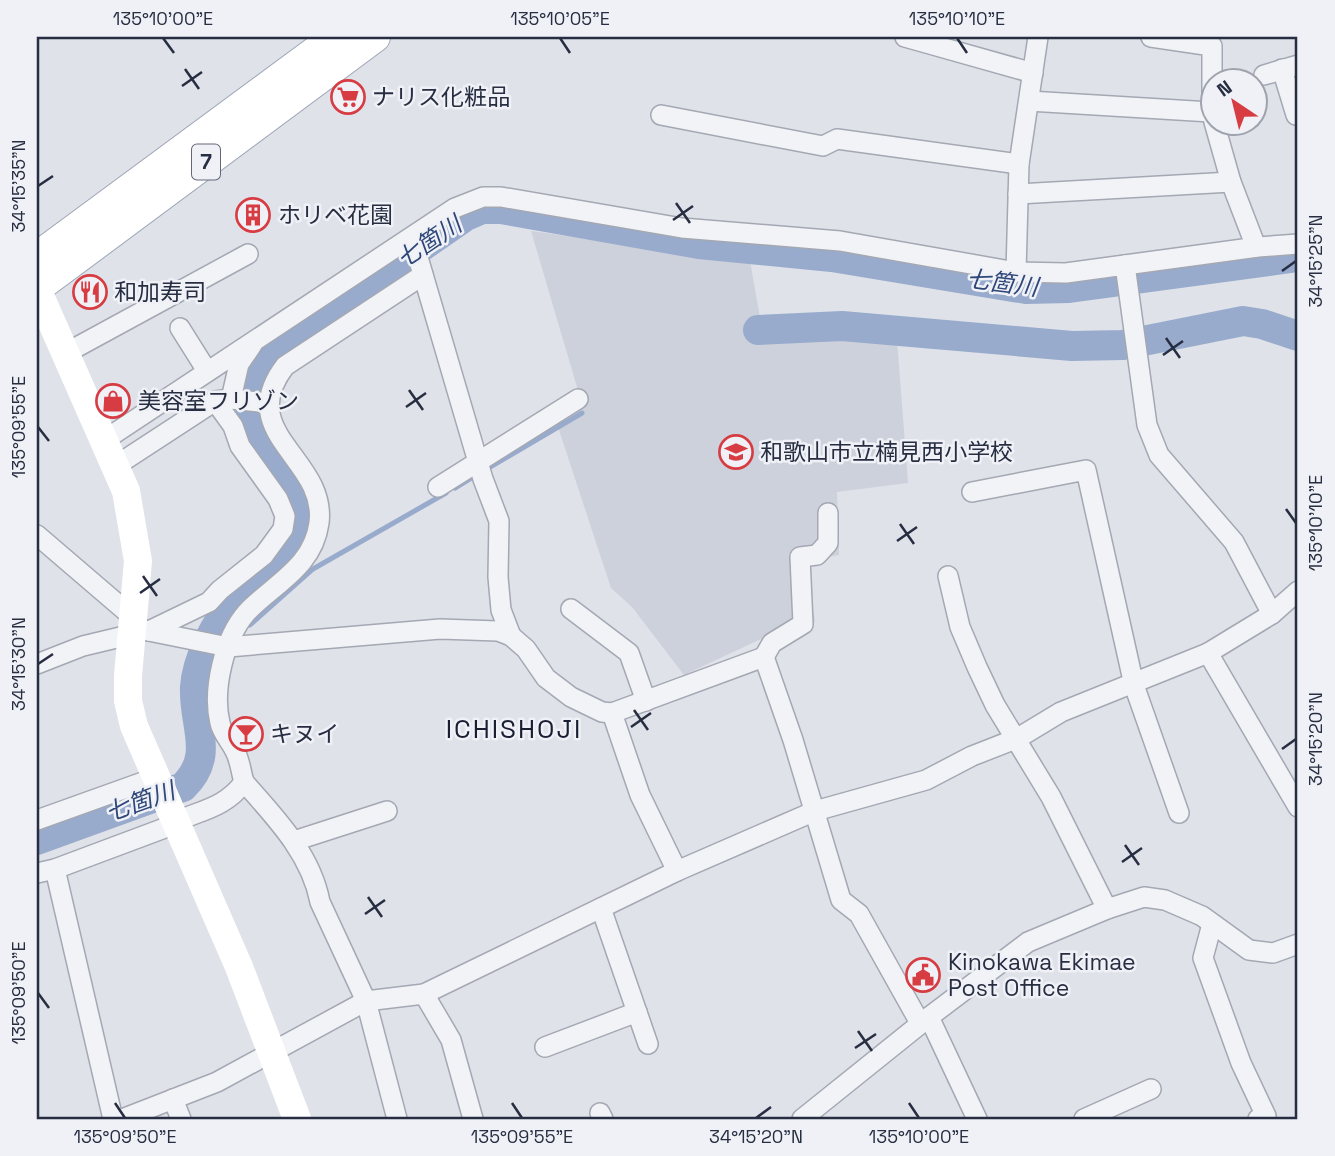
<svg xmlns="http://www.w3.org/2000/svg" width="1335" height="1156" viewBox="0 0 1335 1156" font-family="'Space Grotesk','Noto Sans JP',sans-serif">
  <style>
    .built { fill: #cdd1db }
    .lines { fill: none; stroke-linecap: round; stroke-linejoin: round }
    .stream { stroke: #98abcc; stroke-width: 5 }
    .river { stroke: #98abcc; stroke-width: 30 }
    .minor-casing { stroke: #a4a8b3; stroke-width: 22 }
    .primary-casing { stroke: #9ea5b6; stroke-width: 32 }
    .minor { stroke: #f2f3f7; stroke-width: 19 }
    .secondary { stroke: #fff; stroke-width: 28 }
    .primary { stroke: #fff; stroke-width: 30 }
    .ticks { fill: none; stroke: #272e41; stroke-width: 2.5 }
    .labels { text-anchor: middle; stroke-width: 5; stroke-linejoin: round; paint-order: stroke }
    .shield { fill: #eff1f7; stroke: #636878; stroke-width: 2 }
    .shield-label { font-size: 21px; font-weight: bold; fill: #272e41 }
    .poi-label { font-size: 23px; fill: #272e41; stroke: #eff1f7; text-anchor: start }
    .water-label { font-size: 24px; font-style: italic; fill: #2e4778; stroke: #eff1f7 }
    .quarter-label { font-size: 26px; letter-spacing: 2px; fill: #191f32; stroke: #eff1f7 }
    .neatline { fill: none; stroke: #272e41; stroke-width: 2.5 }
    .ticks-label { font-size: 18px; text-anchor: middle; fill: #272e41 }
  </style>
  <rect width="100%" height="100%" fill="#dfe2e9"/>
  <path class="built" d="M 531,231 L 750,261 L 764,340 L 897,340 L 908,483 L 837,492 L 839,555 L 805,561 L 815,622 L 761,639 L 684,675 L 632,607 L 611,588 L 556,421 L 582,404 Z"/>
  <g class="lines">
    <g class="stream">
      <path d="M 485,470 L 582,413"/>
      <path d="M 455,488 L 476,475"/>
      <path d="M 250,625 L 313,569 L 446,493"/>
      <path d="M 215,627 L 229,629"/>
    </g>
    <g class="river">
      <path d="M 758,330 L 842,326 L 1072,346 L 1123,345 L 1243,321 L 1262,324 L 1298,336"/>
      <path d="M 37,840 L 183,787 C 216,755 193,726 195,687 C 196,671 201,657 208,642 C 214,629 221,617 231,606 C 255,579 302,561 301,518 C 301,502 290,488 282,475 C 248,427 232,392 279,345 L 466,216 L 482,209 L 501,209 L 699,244 L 832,257 L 1026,289 L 1069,288 L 1298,257"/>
    </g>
    <g class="minor-casing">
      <g id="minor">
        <path d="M 905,37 L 1033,73"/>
        <path d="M 1151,37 L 1212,46 L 1212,116"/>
        <path d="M 1282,69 L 1296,115"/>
        <path d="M 1264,75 L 1298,65"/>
        <path d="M 1029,101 L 1211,112"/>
        <path d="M 661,115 L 823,146 L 837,139 L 1019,164"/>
        <path d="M 1214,122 L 1231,182 L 1256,247"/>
        <path d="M 1018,194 L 1231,182"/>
        <path d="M 412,237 L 483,479 L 499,521 L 498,577 L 501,610 L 511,636"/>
        <path d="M 1125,265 L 1258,247 L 1298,244"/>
        <path d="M 1016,272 L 1019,164 L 1038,37"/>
        <path d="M 180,328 L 207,371"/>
        <path d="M 66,353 L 248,254"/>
        <path d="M 231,399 L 239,364 L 252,345"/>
        <path d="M 106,439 L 455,208 L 483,197 L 501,197 L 682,228 L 840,241 L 1016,272 L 1066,273 L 1125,265 L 1147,425 L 1159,455 L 1234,542 L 1272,614"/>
        <path d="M 117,465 L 215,401 L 231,399 L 267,403"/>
        <path d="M 438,487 L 578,399"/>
        <path d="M 972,492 L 1086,470 L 1134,685 L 1179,813"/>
        <path d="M 37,535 L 135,619"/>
        <path d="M 948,576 L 960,627 L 977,667 L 995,705 L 1051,797 L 1107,909"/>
        <path d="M 571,609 L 629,653 L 646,701"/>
        <path d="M 134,628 L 228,647 L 440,629 L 498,631 L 511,636 L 526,649 L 546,678 L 571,697 L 602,712 L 612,713 L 764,657 L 793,740 L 841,900 L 859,914 L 920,1023"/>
        <path d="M 149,631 L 209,602 L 220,590 L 264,555 L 283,529 L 285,516 L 278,499 L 240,446 L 233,426 L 215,401"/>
        <path d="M 1208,653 L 1298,807"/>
        <path d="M 764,657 L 772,643 L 803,624 L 800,557 L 817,555 L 828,543 L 828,513"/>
        <path d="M 37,664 L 83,646 L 133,634"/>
        <path d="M 612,713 L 640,795 L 677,871"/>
        <path d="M 244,782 C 275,817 311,854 320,902 L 366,1001 L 397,1119"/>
        <path d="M 37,820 L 157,777"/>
        <path d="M 294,841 L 387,811"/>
        <path d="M 37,873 L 55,869"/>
        <path d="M 601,908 L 648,1044"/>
        <path d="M 1212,924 L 1203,958 L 1241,1063 L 1266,1116 L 1258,1119"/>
        <path d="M 424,994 L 451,1040 L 473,1119"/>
        <path d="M 929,1017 L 977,1119"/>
        <path d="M 545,1047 L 637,1012"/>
        <path d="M 173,1099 L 181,1119"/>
        <path d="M 600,1113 L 603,1119"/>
        <path d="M 113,1119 L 55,869 L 162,829 C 190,811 223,812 244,782 C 241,772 240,760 235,751 C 231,742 222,733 220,723 C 212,690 224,638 247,612 C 275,583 313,567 319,523 C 327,458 233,434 285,366 L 423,275"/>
        <path d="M 122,1119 L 217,1082 L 366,1001 L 424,994 L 677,871 L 815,811 L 926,780 L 972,756 L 1018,738 L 1061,712 L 1208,653 L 1272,614 L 1298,591"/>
        <path d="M 802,1119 L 929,1017 L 1028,942 L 1107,909 L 1144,897 L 1165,900 L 1202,916 L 1249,950 L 1273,953 L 1298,944"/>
        <path d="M 1084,1119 L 1151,1089"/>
      </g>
    </g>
    <g class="primary-casing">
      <g id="primary">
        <path d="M 37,257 L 335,37"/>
        <path d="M 37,288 L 375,37"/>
      </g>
    </g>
    <use href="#minor" class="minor"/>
    <path class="secondary" d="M 37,289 L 126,491 L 138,561 L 128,676 L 128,701 L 134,726 L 239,967 L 297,1119"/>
    <use href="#primary" class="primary"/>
  </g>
  <path class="ticks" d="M 163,38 L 174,53M 560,38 L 570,53M 957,38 L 967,53M 185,69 L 199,89M 182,86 L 202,72M 38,186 L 53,176M 676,203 L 690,223M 673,220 L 693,206M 1282,271 L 1296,261M 1166,338 L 1180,358M 1163,355 L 1183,341M 409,390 L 423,410M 406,407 L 426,393M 38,427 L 49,441M 1286,509 L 1296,523M 900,524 L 914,544M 897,541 L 917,527M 143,576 L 157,596M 140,593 L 160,579M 38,664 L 53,654M 634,710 L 648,730M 631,727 L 651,713M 1282,749 L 1296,739M 1125,845 L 1139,865M 1122,862 L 1142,848M 368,897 L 382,917M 365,914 L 385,900M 38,993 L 49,1008M 858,1031 L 872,1051M 855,1048 L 876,1034M 115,1103 L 125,1118M 512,1103 L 522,1118M 909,1103 L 919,1118M 756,1118 L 771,1107"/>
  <defs>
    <g id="supermarket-ring" transform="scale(1.75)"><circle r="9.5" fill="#eff1f7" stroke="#d73c42" stroke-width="1.5"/><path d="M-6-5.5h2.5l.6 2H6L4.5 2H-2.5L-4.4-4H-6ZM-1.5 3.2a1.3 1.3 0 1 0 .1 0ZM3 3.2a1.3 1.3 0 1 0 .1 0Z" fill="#d73c42"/></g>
    <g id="building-ring" transform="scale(1.75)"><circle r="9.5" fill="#eff1f7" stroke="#d73c42" stroke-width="1.5"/><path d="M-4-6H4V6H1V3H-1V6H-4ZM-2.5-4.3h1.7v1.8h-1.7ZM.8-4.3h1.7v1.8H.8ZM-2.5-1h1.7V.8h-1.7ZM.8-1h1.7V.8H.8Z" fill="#d73c42"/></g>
    <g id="restaurant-ring" transform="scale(1.75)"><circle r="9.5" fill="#eff1f7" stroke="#d73c42" stroke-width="1.5"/><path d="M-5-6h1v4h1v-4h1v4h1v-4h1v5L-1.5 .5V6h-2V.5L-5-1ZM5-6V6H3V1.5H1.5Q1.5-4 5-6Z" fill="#d73c42"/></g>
    <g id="shop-ring" transform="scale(1.75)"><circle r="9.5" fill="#eff1f7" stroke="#d73c42" stroke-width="1.5"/><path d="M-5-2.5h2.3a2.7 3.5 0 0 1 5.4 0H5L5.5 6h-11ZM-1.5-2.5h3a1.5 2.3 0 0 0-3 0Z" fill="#d73c42"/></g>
    <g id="school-ring" transform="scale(1.75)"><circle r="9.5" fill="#eff1f7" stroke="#d73c42" stroke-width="1.5"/><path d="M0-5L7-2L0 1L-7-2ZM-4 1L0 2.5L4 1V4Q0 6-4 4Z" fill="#d73c42"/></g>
    <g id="bar-ring" transform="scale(1.75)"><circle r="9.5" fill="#eff1f7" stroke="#d73c42" stroke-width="1.5"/><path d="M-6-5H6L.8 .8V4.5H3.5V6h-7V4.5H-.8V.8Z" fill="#d73c42"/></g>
    <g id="civic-ring" transform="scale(1.75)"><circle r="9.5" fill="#eff1f7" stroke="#d73c42" stroke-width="1.5"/><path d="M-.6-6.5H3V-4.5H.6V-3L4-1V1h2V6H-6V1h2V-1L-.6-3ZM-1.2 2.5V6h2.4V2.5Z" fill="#d73c42"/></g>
  </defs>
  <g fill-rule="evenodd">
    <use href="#supermarket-ring" x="348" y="97"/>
    <use href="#building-ring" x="253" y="215"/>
    <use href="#restaurant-ring" x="90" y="292"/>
    <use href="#shop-ring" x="113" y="401"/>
    <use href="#school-ring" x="736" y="452"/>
    <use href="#bar-ring" x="246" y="734"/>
    <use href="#civic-ring" x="923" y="975"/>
  </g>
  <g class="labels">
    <rect class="shield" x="192" y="144.5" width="28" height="35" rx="5"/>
    <g class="shield-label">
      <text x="206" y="169">7</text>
    </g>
    <g class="poi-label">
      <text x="372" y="105">ナリス化粧品</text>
      <text x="278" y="223">ホリベ花園</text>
      <text x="114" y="300">和加寿司</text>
      <text x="138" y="409">美容室フリゾン</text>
      <text x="760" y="460">和歌山市立楠見西小学校</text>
      <text x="270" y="742">キヌイ</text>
      <text x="948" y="970">Kinokawa Ekimae<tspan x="948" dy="26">Post Office</tspan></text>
    </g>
    <g class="water-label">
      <text transform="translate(429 242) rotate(-34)" y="8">七箇川</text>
      <text transform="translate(1002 283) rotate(7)" y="8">七箇川</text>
      <text transform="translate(140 802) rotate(-20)" y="8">七箇川</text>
    </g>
    <g class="quarter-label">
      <text x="514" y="738">ICHISHOJI</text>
    </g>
  </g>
  <rect width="1335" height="1156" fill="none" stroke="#eff1f7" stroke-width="77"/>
  <g transform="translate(1234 102) rotate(325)"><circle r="33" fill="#eff1f7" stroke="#9fa3ae" stroke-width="2"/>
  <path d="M0-5L12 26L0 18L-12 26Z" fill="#d73c42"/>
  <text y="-10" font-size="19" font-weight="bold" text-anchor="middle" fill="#272e41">N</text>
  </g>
  <rect x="38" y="38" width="1258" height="1080" class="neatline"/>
  <g class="ticks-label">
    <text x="163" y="25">135°10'00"E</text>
    <text x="560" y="25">135°10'05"E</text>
    <text x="957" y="25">135°10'10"E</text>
    <text transform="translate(19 186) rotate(-90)" y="6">34°15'35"N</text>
    <text transform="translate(1316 261) rotate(-90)" y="6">34°15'25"N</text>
    <text transform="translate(19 427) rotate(-90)" y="6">135°09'55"E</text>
    <text transform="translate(1316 523) rotate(-90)" y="6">135°10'10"E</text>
    <text transform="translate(19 664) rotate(-90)" y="6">34°15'30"N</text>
    <text transform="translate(1316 739) rotate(-90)" y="6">34°15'20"N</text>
    <text transform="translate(19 993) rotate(-90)" y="6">135°09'50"E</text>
    <text x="125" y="1143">135°09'50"E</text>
    <text x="522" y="1143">135°09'55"E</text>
    <text x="756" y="1143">34°15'20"N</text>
    <text x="919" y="1143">135°10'00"E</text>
  </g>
</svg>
